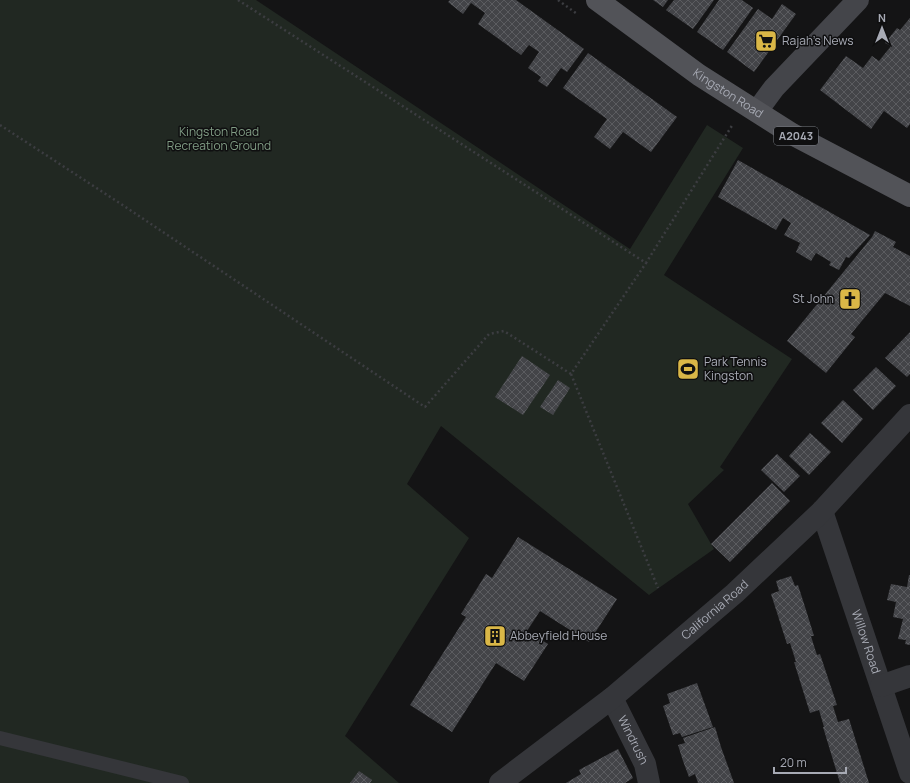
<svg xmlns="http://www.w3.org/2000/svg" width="910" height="783" viewBox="0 0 910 783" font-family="Manrope,sans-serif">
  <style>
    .green { fill: #212822 }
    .building { fill: url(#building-cross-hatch) }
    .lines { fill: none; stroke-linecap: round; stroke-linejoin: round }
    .path { stroke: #3c3d41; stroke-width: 2.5; stroke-dasharray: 2 3; stroke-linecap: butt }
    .lane { stroke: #35363a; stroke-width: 14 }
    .street { stroke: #35363a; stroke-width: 22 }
    .secondary { stroke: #44454a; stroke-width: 22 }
    .primary { stroke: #525358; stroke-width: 22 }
    .labels { text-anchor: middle; stroke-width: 3; stroke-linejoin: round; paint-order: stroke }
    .shield { fill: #0f0f10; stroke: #797c83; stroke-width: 1 }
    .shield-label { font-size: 11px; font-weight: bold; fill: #a7aab4 }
    .poi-label { font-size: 12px; fill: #a7aab4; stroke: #0f0f10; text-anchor: start }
    .street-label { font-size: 12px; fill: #a7aab4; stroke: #0f0f10 }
    .park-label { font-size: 12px; fill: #819d85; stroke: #0f0f10 }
  </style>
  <defs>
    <pattern id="building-cross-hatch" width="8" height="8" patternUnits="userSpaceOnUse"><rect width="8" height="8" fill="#434448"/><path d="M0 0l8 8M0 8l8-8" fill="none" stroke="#5b5c60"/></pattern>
  </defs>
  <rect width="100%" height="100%" fill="#141415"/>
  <path class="green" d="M 0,0 L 256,0 L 630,249 L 707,125 L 743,148 L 664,275 L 792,359 L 720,467 L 724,470 L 688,504 L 714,549 L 649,595 L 441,426 L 407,484 L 469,538 L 345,736 L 399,783 L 0,783 Z"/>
  <g class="building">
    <path d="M 450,0 L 516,0 L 584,49 L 567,72 L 561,68 L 547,87 L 538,81 L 541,77 L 528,68 L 539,52 L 529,45 L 521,55 L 478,24 L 485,13 L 471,3 L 463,14 L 448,2 Z"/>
    <path d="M 653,0 L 668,0 L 663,7 Z"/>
    <path d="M 674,0 L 714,0 L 693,29 L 666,10 Z"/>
    <path d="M 719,0 L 742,0 L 753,8 L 723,50 L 697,32 Z"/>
    <path d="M 782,4 L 796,14 L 754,72 L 727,52 L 758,9 L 772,19 Z"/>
    <path d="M 910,18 L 910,124 L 907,128 L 884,111 L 871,129 L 820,90 L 846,56 L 863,68 L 872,56 L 879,61 L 891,46 L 885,43 L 897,28 L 900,30 Z"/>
    <path d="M 588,53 L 677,117 L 651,152 L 623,132 L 610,149 L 594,137 L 607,119 L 563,88 Z"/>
    <path d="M 738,160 L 789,189 L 870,235 L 849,258 L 846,257 L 839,270 L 829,265 L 831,262 L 816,253 L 811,261 L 796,252 L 800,243 L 784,235 L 791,223 L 783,218 L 776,230 L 718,197 Z"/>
    <path d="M 875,231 L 896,242 L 893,247 L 910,256 L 910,306 L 885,293 L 851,334 L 855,337 L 826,373 L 787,341 L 872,237 Z"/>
    <path d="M 910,332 L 910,374 L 907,377 L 885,358 Z"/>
    <path d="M 522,356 L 550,375 L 523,415 L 495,397 Z"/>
    <path d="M 876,367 L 896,386 L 873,410 L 853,390 Z"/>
    <path d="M 558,380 L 570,388 L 553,415 L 540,407 Z"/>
    <path d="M 843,400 L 863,419 L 842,443 L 821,423 Z"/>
    <path d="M 810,433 L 831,452 L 809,475 L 789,456 Z"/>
    <path d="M 777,454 L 800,476 L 784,492 L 761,470 Z"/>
    <path d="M 772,483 L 790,501 L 730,562 L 711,544 Z"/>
    <path d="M 518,537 L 617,599 L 589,642 L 540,611 L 527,631 L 548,644 L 524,681 L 496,663 L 452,732 L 410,705 L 466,617 L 461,614 L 486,574 L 492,578 Z"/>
    <path d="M 909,575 L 910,575 L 910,645 L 905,644 L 906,640 L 898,639 L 903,619 L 893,617 L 896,602 L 887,600 L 891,584 L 907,587 Z"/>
    <path d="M 791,576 L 795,586 L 798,585 L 806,610 L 814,636 L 811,636 L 814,646 L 817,655 L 820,654 L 837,705 L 833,706 L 838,722 L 849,719 L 869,783 L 840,783 L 823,727 L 824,727 L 819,710 L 810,713 L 794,662 L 796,662 L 790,643 L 787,644 L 771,594 L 779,591 L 776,581 Z"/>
    <path d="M 697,683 L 713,727 L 682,737 L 680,733 L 673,735 L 663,706 L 670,703 L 667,694 Z"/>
    <path d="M 715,727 L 721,747 L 734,783 L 698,783 L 695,774 L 689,777 L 683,761 L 678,745 L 685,743 L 683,738 Z"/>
    <path d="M 618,749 L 633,778 L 625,783 L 566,783 L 581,774 L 579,770 Z"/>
    <path d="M 359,771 L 372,780 L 370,783 L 350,783 Z"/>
  </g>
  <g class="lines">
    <g class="path">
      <path d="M 238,0 L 646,263 L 733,124"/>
      <path d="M 558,0 L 577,14"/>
      <path d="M 0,125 L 121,204 L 425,407 L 489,334 L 504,331 L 571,374 L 646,263"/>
      <path d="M 571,374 L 658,588"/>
    </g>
    <path class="lane" d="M 0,738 L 182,783"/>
    <g class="street">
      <path id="s1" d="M 822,511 L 910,773"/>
      <path d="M 881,686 L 910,676"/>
      <path id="s2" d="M 612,698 L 645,764 L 649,783"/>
      <path id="s3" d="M 500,783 L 612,698 L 735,593 L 822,511 L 910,415"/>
    </g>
    <path class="secondary" d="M 757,111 L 774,88 L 858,0"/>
    <path class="primary" id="s4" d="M 597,0 L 699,75 L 792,134 L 910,196"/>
  </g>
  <defs>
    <g id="supermarket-square" transform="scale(1.15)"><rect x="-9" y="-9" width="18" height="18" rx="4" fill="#dab747" stroke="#0f0f10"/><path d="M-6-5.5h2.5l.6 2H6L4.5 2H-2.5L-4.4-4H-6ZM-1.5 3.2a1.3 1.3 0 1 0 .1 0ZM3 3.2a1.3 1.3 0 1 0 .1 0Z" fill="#111"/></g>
    <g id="church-square" transform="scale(1.15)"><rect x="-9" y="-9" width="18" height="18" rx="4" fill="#dab747" stroke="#0f0f10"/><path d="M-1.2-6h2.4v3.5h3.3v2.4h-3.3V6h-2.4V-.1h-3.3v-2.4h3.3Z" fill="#111"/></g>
    <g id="stadium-square" transform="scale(1.15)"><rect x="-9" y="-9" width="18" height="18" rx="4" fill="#dab747" stroke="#0f0f10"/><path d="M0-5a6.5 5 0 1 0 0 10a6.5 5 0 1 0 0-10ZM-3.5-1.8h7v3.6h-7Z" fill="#111"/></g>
    <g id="building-square" transform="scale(1.15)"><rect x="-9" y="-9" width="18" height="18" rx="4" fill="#dab747" stroke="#0f0f10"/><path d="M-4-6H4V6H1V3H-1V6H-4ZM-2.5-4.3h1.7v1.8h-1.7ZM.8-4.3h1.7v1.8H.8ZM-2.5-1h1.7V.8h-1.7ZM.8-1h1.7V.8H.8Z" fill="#111"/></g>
  </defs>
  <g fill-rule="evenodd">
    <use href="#supermarket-square" x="766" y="41"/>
    <use href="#church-square" x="850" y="299"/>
    <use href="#stadium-square" x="688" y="369"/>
    <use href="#building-square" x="495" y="636"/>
  </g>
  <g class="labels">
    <rect class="shield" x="774" y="127" width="44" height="18" rx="3"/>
    <g class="shield-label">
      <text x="796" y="140">A2043</text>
    </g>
    <g class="poi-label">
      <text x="782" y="45">Rajah's News</text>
      <text x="834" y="303" text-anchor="end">St John</text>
      <text x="704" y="366">Park Tennis<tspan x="704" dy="14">Kingston</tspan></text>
      <text x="510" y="640">Abbeyfield House</text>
    </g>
    <g class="street-label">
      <text dy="4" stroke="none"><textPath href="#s4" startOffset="161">Kingston Road</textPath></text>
      <text dy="4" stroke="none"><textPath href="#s3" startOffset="276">California Road</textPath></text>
      <text dy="4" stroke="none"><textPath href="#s1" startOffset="138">Willow Road</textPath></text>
      <text dy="4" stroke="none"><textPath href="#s2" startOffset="47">Windrush</textPath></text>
    </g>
    <g class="park-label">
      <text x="219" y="136">Kingston Road<tspan x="219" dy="14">Recreation Ground</tspan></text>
    </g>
  </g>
  <g transform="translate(882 28)" stroke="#0f0f10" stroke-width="3" paint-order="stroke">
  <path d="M0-3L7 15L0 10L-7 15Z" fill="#a7aab4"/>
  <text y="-6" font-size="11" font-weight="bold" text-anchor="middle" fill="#a7aab4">N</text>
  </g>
  <path d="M774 767v6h72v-6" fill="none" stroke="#a7aab4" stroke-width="2"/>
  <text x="780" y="767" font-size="12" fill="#a7aab4" stroke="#0f0f10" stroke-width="3" paint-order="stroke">20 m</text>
</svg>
